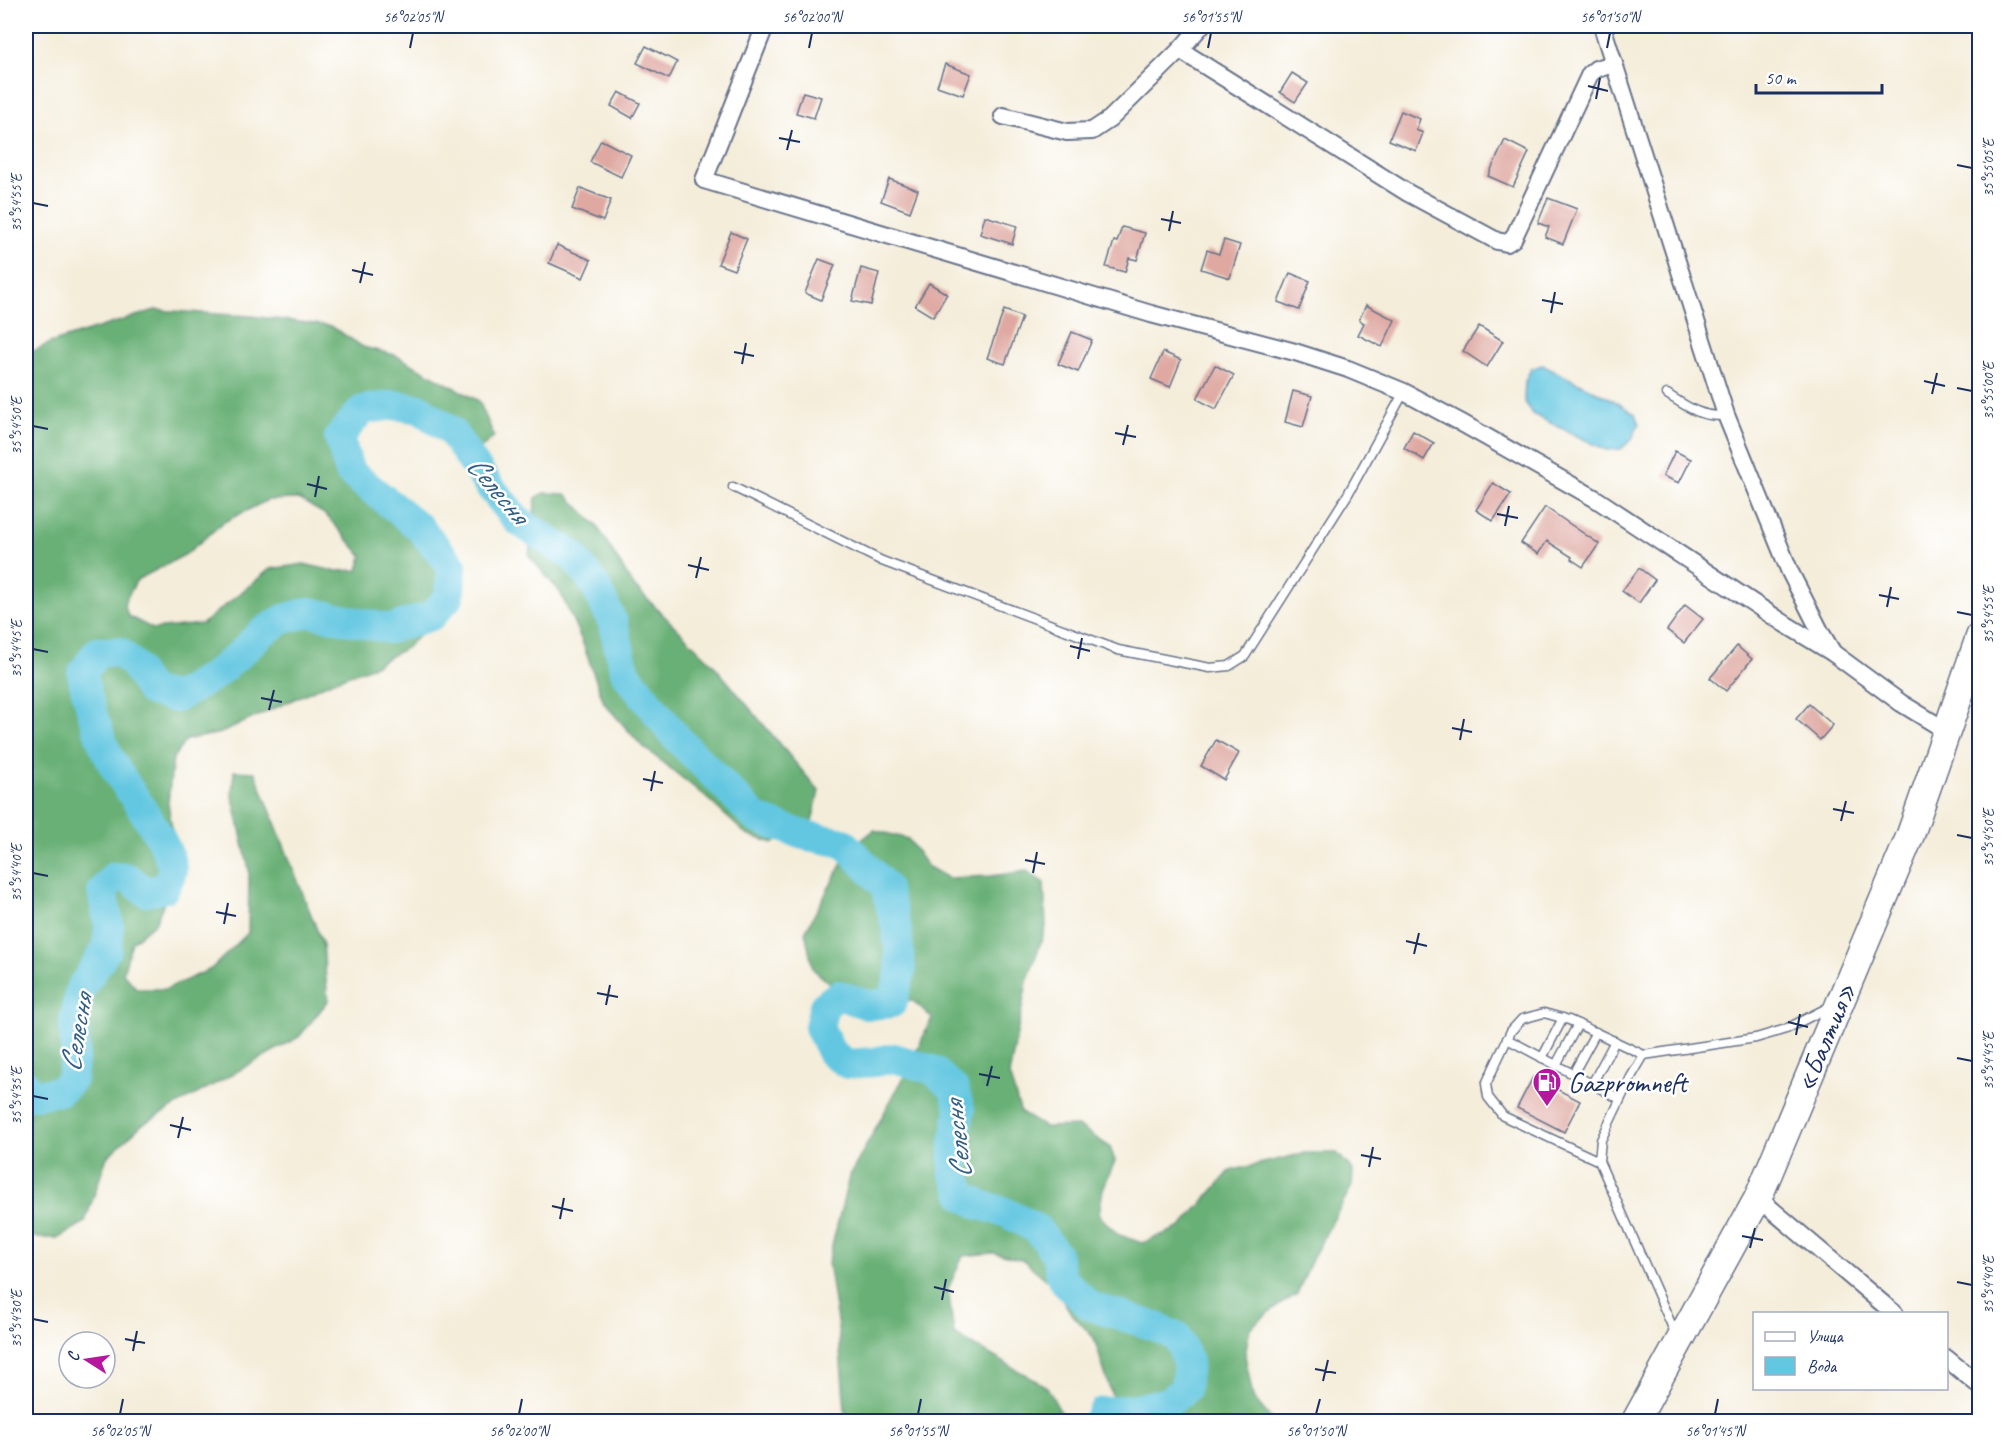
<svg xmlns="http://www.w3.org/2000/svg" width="2005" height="1447" viewBox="0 0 2005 1447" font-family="Caveat,sans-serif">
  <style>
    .forest { fill: #69b076; stroke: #42706a; stroke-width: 1.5; fill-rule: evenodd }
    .water { fill: #63c7e1; stroke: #3f7ba0; stroke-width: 1.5 }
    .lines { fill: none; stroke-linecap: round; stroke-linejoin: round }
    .river { stroke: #63c7e1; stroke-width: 30 }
    .building { fill: #dfa9a2 }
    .service-casing { stroke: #677289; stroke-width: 11 }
    .minor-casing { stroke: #677289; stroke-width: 20 }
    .trunk-casing { stroke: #677289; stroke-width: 30 }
    .service { stroke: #fff; stroke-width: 8 }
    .minor { stroke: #fff; stroke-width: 16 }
    .trunk { stroke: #fff; stroke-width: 27 }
    .ticks { fill: none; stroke: #1b2f5e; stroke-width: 2 }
    .labels { text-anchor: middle; stroke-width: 5; stroke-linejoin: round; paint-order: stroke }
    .street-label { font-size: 28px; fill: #1b2f5e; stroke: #fff }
    .poi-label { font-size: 28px; fill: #1b2f5e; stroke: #fff; text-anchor: start }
    .water-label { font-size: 30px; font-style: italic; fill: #315d85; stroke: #fff }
    .neatline { fill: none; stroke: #1b2f5e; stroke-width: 2 }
    .ticks-label { font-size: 15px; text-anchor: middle; fill: #1b2f5e }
  </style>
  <rect width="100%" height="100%" fill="#fff"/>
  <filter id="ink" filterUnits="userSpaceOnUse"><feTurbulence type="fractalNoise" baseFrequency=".0167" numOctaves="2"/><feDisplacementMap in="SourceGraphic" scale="12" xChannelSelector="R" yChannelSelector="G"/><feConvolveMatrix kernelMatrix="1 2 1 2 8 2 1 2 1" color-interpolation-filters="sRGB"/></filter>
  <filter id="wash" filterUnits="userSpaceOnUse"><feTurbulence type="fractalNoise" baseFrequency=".008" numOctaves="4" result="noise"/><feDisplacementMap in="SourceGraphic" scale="24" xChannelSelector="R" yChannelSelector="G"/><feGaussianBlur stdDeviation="1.35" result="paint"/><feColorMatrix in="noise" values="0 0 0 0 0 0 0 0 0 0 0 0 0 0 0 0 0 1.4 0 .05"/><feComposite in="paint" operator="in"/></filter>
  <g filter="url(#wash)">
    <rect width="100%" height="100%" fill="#f4edda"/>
    <g class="forest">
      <path d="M 155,310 L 251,316 L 331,326 L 363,347 L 395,355 L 479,401 L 494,436 L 476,453 L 451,431 L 420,409 L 395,405 L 362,410 L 339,437 L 350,472 L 419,527 L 452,566 L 449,597 L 426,629 L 406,648 L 369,668 L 333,681 L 221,733 L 186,740 L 173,758 L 168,803 L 175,847 L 169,892 L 155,923 L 132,942 L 123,973 L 137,989 L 166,989 L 211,969 L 248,933 L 249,870 L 232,794 L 234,771 L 255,772 L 323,945 L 328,1001 L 299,1037 L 143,1124 L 107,1157 L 85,1222 L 59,1238 L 38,1238 L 26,1234 L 26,355 L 50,343 ZM 299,499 L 326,515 L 362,556 L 358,570 L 334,571 L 304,564 L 270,569 L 202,624 L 153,629 L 128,616 L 124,603 L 137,580 L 186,554 L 224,522 L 268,500 Z"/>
      <path d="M 544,493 L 566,494 L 597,526 L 633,585 L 712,663 L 819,791 L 812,822 L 774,843 L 747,835 L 701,793 L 641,745 L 604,703 L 582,641 L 560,592 L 529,556 L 536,498 Z"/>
      <path d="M 874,830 L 908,839 L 927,866 L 948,878 L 991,876 L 1027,871 L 1044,883 L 1046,927 L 1027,982 L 1009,1075 L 1021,1113 L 1044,1127 L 1078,1126 L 1110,1147 L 1115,1161 L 1103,1189 L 1099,1215 L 1117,1234 L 1142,1243 L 1181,1227 L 1230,1171 L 1305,1153 L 1337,1153 L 1353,1170 L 1352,1186 L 1313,1257 L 1297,1294 L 1275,1308 L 1250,1328 L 1245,1355 L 1253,1397 L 1273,1421 L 1128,1421 L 1116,1409 L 1094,1338 L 1071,1313 L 1055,1287 L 1023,1260 L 994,1253 L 963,1256 L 948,1289 L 954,1334 L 1047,1387 L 1060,1411 L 1058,1421 L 846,1421 L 838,1328 L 828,1262 L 849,1177 L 909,1067 L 932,1018 L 913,1001 L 842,994 L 813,969 L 805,932 L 849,850 Z"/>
    </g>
    <path class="water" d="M 1542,365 L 1611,399 L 1635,414 L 1639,424 L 1632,439 L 1621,449 L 1606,450 L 1532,414 L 1524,401 L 1525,381 L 1531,369 Z"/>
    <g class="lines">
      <path class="river" d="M 26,1085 L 34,1095 L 60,1091 L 72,1079 L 75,1053 L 74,1021 L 80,989 L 107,949 L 109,924 L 102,892 L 114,877 L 128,878 L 146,892 L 165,888 C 167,883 171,876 172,870 C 173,847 126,788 114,766 C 98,738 89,705 82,674 L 97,652 L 119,652 L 134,665 L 150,691 L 176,698 L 212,677 L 241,653 L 261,633 L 284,619 L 309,612 L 390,629 L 431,616 L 449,597 L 452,566 L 419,527 L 350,472 L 339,437 L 362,410 L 395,405 L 420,409 L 451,431 L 487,483 L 518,521 L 573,556 L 595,585 L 613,623 L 625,672 L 675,736 L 756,818 L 803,835 L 844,843 L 885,886 L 897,929 L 901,971 L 892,1003 L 868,1005 L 838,995 L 824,1006 L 819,1027 L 831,1052 L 847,1064 L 874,1062 L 894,1058 L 933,1070 L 954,1089 L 960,1110 L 954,1146 L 954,1173 L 964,1196 L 980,1205 L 1005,1212 L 1037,1229 L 1056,1254 L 1062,1279 L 1090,1306 L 1154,1326 L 1177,1337 L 1188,1362 L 1185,1389 L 1169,1402 L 1139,1408 L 1103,1412 L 1096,1422"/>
    </g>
    <g id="blocks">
      <g class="building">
        <path d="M 646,46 L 677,62 L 669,79 L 637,63 Z"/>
        <path d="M 945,64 L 971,74 L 963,95 L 937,86 Z"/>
        <path d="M 1292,73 L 1308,83 L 1295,102 L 1280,92 Z"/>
        <path d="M 619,92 L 640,103 L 632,118 L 611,106 Z"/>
        <path d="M 803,92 L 821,97 L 814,118 L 796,113 Z"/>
        <path d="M 1401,111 L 1420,119 L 1416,130 L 1423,133 L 1416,151 L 1389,140 Z"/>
        <path d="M 601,140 L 631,155 L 621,177 L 590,162 Z"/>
        <path d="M 1505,140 L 1529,152 L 1513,187 L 1488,176 Z"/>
        <path d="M 889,179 L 918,190 L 910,212 L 881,201 Z"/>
        <path d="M 580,188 L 611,200 L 603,221 L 572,209 Z"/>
        <path d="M 1548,198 L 1577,209 L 1563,244 L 1545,237 L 1549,227 L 1538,223 Z"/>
        <path d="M 985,216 L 1017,226 L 1012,244 L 980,234 Z"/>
        <path d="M 1122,227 L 1145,233 L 1137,260 L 1129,258 L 1125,272 L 1106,267 L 1114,241 L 1117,242 Z"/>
        <path d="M 731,232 L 747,239 L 734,270 L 718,264 Z"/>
        <path d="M 1224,240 L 1240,245 L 1230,278 L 1201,269 L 1207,250 L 1219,254 Z"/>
        <path d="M 557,245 L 591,260 L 583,278 L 549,263 Z"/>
        <path d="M 819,259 L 835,265 L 821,300 L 805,293 Z"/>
        <path d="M 861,268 L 879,273 L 871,305 L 852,301 Z"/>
        <path d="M 1290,273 L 1310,281 L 1299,310 L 1278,302 Z"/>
        <path d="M 929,283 L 947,294 L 933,317 L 915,306 Z"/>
        <path d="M 1366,305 L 1395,320 L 1382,347 L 1358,335 L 1364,323 L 1359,320 Z"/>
        <path d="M 1004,310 L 1022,317 L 1005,364 L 987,358 Z"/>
        <path d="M 1479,326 L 1503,341 L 1487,367 L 1463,351 Z"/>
        <path d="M 1072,332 L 1092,340 L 1078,372 L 1058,364 Z"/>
        <path d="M 1163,352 L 1181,360 L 1170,387 L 1151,379 Z"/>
        <path d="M 1215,365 L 1234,375 L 1216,409 L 1197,399 Z"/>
        <path d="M 1293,391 L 1312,396 L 1303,427 L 1285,422 Z"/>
        <path d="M 1413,431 L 1434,443 L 1424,460 L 1404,448 Z"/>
        <path d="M 1675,451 L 1691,459 L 1679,483 L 1663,476 Z"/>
        <path d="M 1493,483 L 1511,494 L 1493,521 L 1476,510 Z"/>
        <path d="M 1545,507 L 1599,544 L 1583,567 L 1571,559 L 1572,557 L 1547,541 L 1538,554 L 1521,543 Z"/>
        <path d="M 1639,568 L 1655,580 L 1639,603 L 1622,591 Z"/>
        <path d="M 1685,605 L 1703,619 L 1684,643 L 1667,630 Z"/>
        <path d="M 1737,646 L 1752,659 L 1726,691 L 1710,678 Z"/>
        <path d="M 1809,704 L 1833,725 L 1820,740 L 1796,719 Z"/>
        <path d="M 1216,740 L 1239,753 L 1224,780 L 1201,766 Z"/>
        <path d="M 1533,1077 L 1580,1101 L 1564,1132 L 1517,1108 Z"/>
      </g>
    </g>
  </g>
  <g filter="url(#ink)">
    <use href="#blocks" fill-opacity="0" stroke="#677289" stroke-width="1.5"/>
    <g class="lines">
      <g class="service-casing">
        <g id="service">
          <path d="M 1667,394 C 1686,406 1703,419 1726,415"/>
          <path d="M 733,487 L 882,561 L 1118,650 L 1210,668 L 1229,666 L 1245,656 L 1348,494 L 1404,392"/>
          <path d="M 1507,1039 L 1620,1099"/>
          <path d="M 1542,1058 L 1563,1018"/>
          <path d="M 1556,1065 L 1578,1024"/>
          <path d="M 1573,1074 L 1596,1032"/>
          <path d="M 1592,1084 L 1615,1041"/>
          <path d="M 1599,1161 L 1503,1116 L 1488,1097 L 1486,1084 L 1511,1031 L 1522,1019 L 1544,1013 L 1569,1020 L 1644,1055"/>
          <path d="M 1676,1335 L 1599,1161 L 1601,1140 L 1631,1077 L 1644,1055 L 1756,1038 L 1786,1029 L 1829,1007"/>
        </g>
      </g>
      <g class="minor-casing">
        <g id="minor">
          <path d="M 765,26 L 704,180 L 1151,314 L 1295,352 L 1348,369 L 1404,392 L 1460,422 L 1596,499 L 1785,624 L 1833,653"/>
          <path d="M 1602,26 L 1726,415 L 1790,572 L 1821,633 L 1833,653 L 1901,703 L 1945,730"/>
          <path d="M 1180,50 L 1408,193 L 1497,241 L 1507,243 L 1513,239 L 1590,74 L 1596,69 L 1614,64"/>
          <path d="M 1003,116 L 1067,132 L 1092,131 L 1110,119 L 1180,50 L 1201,26"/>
          <path d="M 1758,1198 L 1895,1314"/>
          <path d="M 1946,1358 L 1980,1386"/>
        </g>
      </g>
      <g class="trunk-casing">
        <path id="trunk" d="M 1635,1422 L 1758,1198 L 1910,836 L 1980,636"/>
      </g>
      <use href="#service" class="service"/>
      <use href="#minor" class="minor"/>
      <use href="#trunk" class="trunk"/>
    </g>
  </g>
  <path class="ticks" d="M 410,48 L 413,33M 809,48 L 812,33M 1208,48 L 1211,33M 1607,48 L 1610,33M 1588,86 L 1608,91M 1596,99 L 1600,78M 779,138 L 800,142M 787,150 L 792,130M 1957,165 L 1972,168M 33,203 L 48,206M 1161,219 L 1181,223M 1169,231 L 1173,211M 352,270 L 373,275M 360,283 L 365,262M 1542,300 L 1563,304M 1551,313 L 1555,292M 734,352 L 754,356M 742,364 L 746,343M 1924,381 L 1945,386M 1957,388 L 1972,391M 1932,394 L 1937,373M 33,426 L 48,429M 1115,433 L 1136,437M 1123,445 L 1128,425M 307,484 L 327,489M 315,497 L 319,476M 1497,514 L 1518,518M 1505,526 L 1509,506M 688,565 L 709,570M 696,578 L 701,557M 1879,595 L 1899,599M 1887,607 L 1891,587M 1957,612 L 1972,615M 1070,646 L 1090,651M 33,649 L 48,652M 1078,659 L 1082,638M 261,698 L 282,702M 269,710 L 274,690M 1452,728 L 1472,732M 1460,740 L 1464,719M 643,779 L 663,783M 651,791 L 655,771M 1833,809 L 1854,813M 1841,821 L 1846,801M 1957,835 L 1972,838M 1025,860 L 1045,864M 33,873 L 48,876M 1033,873 L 1037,852M 216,912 L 236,916M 224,924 L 228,903M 1406,941 L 1427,946M 1414,954 L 1419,933M 597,993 L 618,997M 606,1005 L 610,985M 1788,1022 L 1808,1027M 1796,1035 L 1800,1014M 1957,1058 L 1972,1061M 979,1074 L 1000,1078M 987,1086 L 992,1066M 33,1096 L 48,1099M 170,1125 L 191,1130M 178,1138 L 183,1117M 1361,1155 L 1381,1159M 1369,1167 L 1373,1147M 552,1206 L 573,1211M 560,1219 L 564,1198M 1742,1236 L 1763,1240M 1750,1248 L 1755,1228M 1957,1282 L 1972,1285M 934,1287 L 954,1292M 942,1300 L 946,1279M 33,1319 L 48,1322M 125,1339 L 145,1343M 133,1351 L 137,1331M 1315,1369 L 1336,1373M 1323,1381 L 1328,1360M 120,1414 L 123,1399M 519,1414 L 522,1399M 918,1414 L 921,1399M 1316,1414 L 1320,1399M 1715,1414 L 1718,1399"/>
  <defs>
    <g id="fuel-pin" transform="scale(1.5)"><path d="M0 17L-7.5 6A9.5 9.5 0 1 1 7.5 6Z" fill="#b5179e" stroke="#fff"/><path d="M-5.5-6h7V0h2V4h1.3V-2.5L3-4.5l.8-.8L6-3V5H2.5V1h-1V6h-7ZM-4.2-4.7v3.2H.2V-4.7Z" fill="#fff"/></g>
  </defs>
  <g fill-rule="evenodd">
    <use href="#fuel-pin" x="1547" y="1082"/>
  </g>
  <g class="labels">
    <g class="street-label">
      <text transform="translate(1825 1037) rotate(-67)" y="10">«Балтия»</text>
    </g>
    <g class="poi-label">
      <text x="1568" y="1092">Gazpromneft</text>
    </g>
    <g class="water-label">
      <text transform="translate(498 489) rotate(50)" y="10">Селесня</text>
      <text transform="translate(76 1033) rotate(-80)" y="10">Селесня</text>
      <text transform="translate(957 1140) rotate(-96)" y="10">Селесня</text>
    </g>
  </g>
  <rect width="2005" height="1447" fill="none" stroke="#fff" stroke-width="66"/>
  <rect x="1753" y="1312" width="195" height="78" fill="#ffffff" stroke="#a4acbf" stroke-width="1.5"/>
  <rect x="1765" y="1332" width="30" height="9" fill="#ffffff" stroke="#a4acbf" stroke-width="1.5"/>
  <text x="1807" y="1342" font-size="18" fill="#1b2f5e">Улица</text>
  <rect x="1765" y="1357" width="30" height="18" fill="#63c7e1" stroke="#a4acbf" stroke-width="1.5"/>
  <text x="1807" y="1372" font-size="18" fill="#1b2f5e">Вода</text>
  <g transform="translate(87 1360) rotate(282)"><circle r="28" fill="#ffffff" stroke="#a4acbf" stroke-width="1.5"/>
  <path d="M0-4.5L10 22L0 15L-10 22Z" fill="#b5179e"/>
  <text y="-9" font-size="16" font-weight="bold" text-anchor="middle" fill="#1b2f5e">С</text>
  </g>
  <path d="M1756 84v9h126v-9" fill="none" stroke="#1b2f5e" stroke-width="3"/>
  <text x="1765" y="84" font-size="18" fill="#1b2f5e" stroke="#ffffff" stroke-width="4.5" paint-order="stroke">50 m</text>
  <rect x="33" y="33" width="1939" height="1381" class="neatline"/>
  <g class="ticks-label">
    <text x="413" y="22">56°02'05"N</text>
    <text x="812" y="22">56°02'00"N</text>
    <text x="1211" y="22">56°01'55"N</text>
    <text x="1610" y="22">56°01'50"N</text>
    <text transform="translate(1988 168) rotate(-90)" y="5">35°55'05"E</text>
    <text transform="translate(16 203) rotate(-90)" y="5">35°54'55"E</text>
    <text transform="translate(1988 391) rotate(-90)" y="5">35°55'00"E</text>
    <text transform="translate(16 426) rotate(-90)" y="5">35°54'50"E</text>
    <text transform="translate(1988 615) rotate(-90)" y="5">35°54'55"E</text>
    <text transform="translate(16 649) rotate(-90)" y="5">35°54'45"E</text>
    <text transform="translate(1988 838) rotate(-90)" y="5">35°54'50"E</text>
    <text transform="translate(16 873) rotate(-90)" y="5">35°54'40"E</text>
    <text transform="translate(1988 1061) rotate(-90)" y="5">35°54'45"E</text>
    <text transform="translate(16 1096) rotate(-90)" y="5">35°54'35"E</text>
    <text transform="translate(1988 1285) rotate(-90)" y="5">35°54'40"E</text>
    <text transform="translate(16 1319) rotate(-90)" y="5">35°54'30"E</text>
    <text x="120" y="1436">56°02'05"N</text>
    <text x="519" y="1436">56°02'00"N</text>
    <text x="918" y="1436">56°01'55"N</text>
    <text x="1316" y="1436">56°01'50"N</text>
    <text x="1715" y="1436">56°01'45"N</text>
  </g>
</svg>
